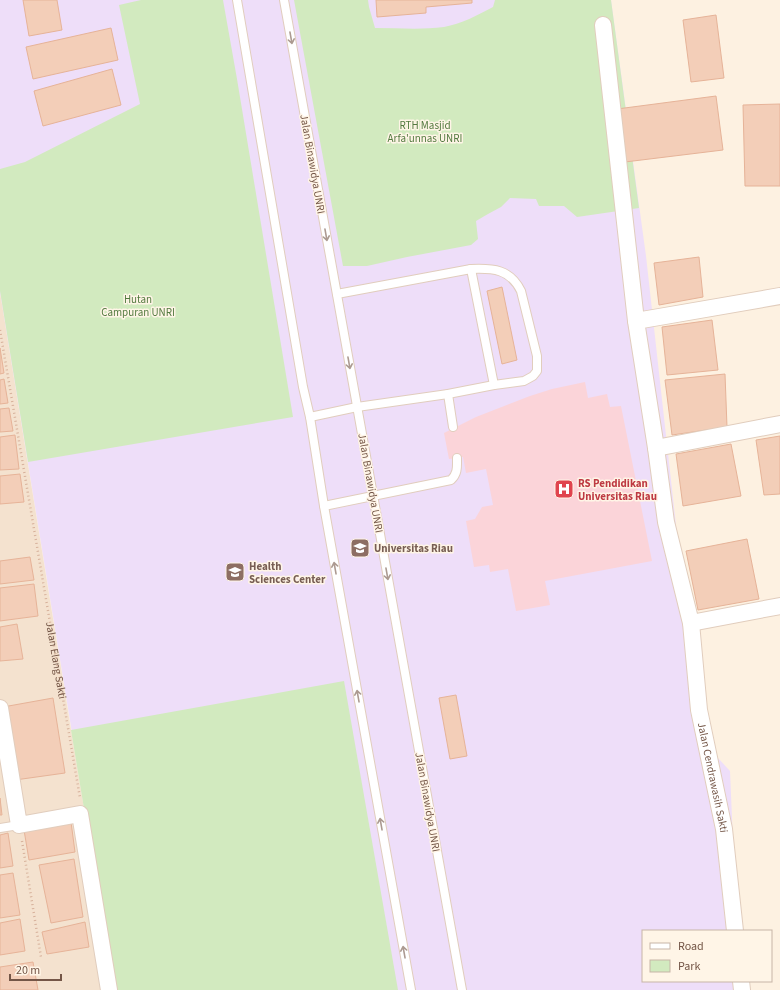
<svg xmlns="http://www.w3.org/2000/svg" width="780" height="990" viewBox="0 0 780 990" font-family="'Source Sans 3',sans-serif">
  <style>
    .residential { fill: #f4e2cf }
    .education { fill: #eedef9 }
    .medical { fill: #fbd4d9 }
    .green { fill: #d2eabf }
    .building { fill: #f3ceb8; stroke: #e6b398 }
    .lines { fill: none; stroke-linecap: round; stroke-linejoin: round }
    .lane-casing { stroke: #e1cdbd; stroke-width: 10 }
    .street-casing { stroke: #e1cdbd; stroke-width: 18 }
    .path { stroke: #d7b19b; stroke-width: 2.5; stroke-dasharray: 1 3; stroke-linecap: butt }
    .lane { stroke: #fff; stroke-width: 8 }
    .street { stroke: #fff; stroke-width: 16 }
    .oneway { stroke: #ac9a91 }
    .labels { text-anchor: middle; stroke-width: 3; stroke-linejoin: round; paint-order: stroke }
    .park-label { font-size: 11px; fill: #537a3f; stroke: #fff5e7 }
    .street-label { font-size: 11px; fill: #745647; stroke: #fff5e7 }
    .health-label { font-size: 11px; font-weight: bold; fill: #be3a42; stroke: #fff5e7; text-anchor: start }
    .education-label { font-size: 11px; font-weight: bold; fill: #785e54; stroke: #fff5e7; text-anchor: start }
  </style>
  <rect width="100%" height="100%" fill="#fdf1e1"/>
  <path class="residential" d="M 0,292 L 71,730 L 114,990 L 0,990 Z"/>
  <path class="education" d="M 0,0 L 611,0 L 646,256 L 688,633 L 702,738 L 718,758 L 730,771 L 735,889 L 739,931 L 643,931 L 643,981 L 742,981 L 743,990 L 114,990 L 0,292 Z"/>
  <path class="medical" d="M 585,382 L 588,398 L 607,394 L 610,407 L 621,406 L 652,561 L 545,581 L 550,605 L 516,611 L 508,569 L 490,572 L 489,565 L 474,567 L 466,521 L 475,519 L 482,507 L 493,505 L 486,469 L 466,473 L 463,457 L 449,459 L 444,433 L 476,417 L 530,396 L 552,389 Z"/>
  <g class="green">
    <path d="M 141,0 L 223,0 L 237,79 L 293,417 L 28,462 L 0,291 L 0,169 L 25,162 L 140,104 L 119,5 Z"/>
    <path d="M 294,0 L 368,0 L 369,7 L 375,28 C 398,28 421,30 444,27 C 461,24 478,15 493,7 L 495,0 L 611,0 L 639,208 L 577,217 L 564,206 L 539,206 L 536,199 L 510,198 L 501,207 L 488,214 L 476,221 L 478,239 L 471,245 L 407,257 L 367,266 L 343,266 Z"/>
    <path d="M 344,681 L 398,990 L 114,990 L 71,730 Z"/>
  </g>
  <g class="building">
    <path d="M 23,0 L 57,0 L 62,30 L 29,36 Z"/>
    <path d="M 376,0 L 472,0 L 472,3 L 426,7 L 426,13 L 377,17 Z"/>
    <path d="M 716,15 L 724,78 L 691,82 L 683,20 Z"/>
    <path d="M 111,28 L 118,60 L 33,79 L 26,47 Z"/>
    <path d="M 112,69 L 121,105 L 43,126 L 34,91 Z"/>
    <path d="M 716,96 L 723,150 L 625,162 L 617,109 Z"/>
    <path d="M 780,104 L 780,186 L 745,186 L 743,105 Z"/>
    <path d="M 699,257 L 703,297 L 659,305 L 654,263 Z"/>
    <path d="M 502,287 L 517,360 L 502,364 L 487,291 Z"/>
    <path d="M 712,320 L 718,370 L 667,375 L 662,327 Z"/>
    <path d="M 0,348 L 4,373 L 0,374 Z"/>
    <path d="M 725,374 L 727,427 L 672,435 L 665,380 Z"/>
    <path d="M 4,379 L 8,403 L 0,404 L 0,380 Z"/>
    <path d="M 9,408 L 13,431 L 0,432 L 0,409 Z"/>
    <path d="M 15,435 L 19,469 L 0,470 L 0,437 Z"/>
    <path d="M 780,436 L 780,494 L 764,495 L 756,440 Z"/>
    <path d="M 731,444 L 741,496 L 683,506 L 676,454 Z"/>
    <path d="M 20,474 L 24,502 L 0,504 L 0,476 Z"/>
    <path d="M 747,539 L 759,599 L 698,610 L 686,551 Z"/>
    <path d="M 30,557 L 34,580 L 0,584 L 0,561 Z"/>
    <path d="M 34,584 L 38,616 L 0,621 L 0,588 Z"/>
    <path d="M 17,624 L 23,659 L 0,661 L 0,627 Z"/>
    <path d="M 456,695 L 467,756 L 450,759 L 439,698 Z"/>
    <path d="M 53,698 L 65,773 L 15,780 L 3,707 Z"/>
    <path d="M 0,798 L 2,815 L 0,815 Z"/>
    <path d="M 71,822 L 75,852 L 29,860 L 24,830 Z"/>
    <path d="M 8,833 L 13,866 L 0,868 L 0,835 Z"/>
    <path d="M 74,859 L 83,917 L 51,923 L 39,865 Z"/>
    <path d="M 13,873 L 20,915 L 0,918 L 0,875 Z"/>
    <path d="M 20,919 L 25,951 L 0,955 L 0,923 Z"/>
    <path d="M 85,922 L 89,947 L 47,954 L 42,932 Z"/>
    <path d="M 33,962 L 38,990 L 0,990 L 0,967 Z"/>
  </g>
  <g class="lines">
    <g class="lane-casing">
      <g id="lane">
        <path d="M 237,0 L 303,387 L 310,417 L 324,506 L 411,990"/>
        <path d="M 284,0 L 462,990"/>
        <path d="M 471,269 L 494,385"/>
        <path d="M 448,394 L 453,427"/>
        <path d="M 310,417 L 357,407 L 448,394 L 494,385 L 524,381 L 533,376 L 537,371 L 537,356 L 521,291 C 510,269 493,268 471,269 L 337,294"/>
        <path d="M 324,506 L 451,480 C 458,473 457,467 457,458"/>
        <path d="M 0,828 L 19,825"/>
      </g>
    </g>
    <g class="street-casing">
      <g id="street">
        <path d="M 603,25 L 636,321 L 656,448 L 780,424"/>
        <path d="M 636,321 L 780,296"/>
        <path id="s2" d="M 656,448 L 666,522 L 691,623 L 699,710 L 724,829 L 735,931"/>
        <path d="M 691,623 L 780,606"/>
        <path d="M 0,708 L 19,825 L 80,814 L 109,990"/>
        <path d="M 741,981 L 742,990"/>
      </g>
    </g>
    <g class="path">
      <path id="s1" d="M 0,330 L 80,798"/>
      <path d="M 22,841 L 41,957"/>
    </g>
    <use href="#lane" class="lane"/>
    <use href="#street" class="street"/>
  </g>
  <defs><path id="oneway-shaft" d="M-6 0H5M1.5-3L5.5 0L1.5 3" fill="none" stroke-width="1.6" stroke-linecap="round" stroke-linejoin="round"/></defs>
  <g class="oneway">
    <use href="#oneway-shaft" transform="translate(291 38) rotate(80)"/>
    <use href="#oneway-shaft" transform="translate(326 235) rotate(80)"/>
    <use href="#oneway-shaft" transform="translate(349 363) rotate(80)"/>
    <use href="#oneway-shaft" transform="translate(335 568) rotate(-100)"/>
    <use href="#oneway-shaft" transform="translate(387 574) rotate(80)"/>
    <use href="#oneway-shaft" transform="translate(358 696) rotate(-100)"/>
    <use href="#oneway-shaft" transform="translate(381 824) rotate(-100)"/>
    <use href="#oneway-shaft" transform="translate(404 952) rotate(-100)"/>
  </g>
  <defs>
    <g id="hospital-square" transform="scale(1)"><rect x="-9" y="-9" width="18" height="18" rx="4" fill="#e0444e" stroke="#fff5e7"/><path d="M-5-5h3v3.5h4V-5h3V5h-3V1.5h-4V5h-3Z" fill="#fff"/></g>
    <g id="university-square" transform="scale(1)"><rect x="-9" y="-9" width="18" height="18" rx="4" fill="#8d6e63" stroke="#fff5e7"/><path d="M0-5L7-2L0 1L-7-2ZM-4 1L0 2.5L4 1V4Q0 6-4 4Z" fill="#fff"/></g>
  </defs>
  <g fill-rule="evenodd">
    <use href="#hospital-square" x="564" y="489"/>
    <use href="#university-square" x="360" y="548"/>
    <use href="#university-square" x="235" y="572"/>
  </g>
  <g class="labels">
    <g class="park-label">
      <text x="425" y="129">RTH Masjid<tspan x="425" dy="13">Arfa'unnas UNRI</tspan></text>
      <text x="138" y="303">Hutan<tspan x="138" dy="13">Campuran UNRI</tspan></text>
    </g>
    <g class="street-label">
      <text transform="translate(313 164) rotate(80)" y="4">Jalan Binawidya UNRI</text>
      <text transform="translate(371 483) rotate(80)" y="4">Jalan Binawidya UNRI</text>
      <text dy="4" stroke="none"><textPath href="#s1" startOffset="335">Jalan Elang Sakti</textPath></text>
      <text dy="4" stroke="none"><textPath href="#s2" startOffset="335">Jalan Cendrawasih Sakti</textPath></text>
      <text transform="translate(428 802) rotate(80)" y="4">Jalan Binawidya UNRI</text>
    </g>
    <g class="health-label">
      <text x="578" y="487">RS Pendidikan<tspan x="578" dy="13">Universitas Riau</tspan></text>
    </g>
    <g class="education-label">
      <text x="374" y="552">Universitas Riau</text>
      <text x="249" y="570">Health<tspan x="249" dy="13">Sciences Center</tspan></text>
    </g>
  </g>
  <rect x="642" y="930" width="130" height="52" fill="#fff5e7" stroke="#c7b5a7"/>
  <rect x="650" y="943" width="20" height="6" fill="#ffffff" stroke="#c7b5a7"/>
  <text x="678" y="950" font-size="12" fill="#745647">Road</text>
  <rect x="650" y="960" width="20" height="12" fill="#d2eabf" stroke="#c7b5a7"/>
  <text x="678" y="970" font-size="12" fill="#745647">Park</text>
  <path d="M10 974v6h51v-6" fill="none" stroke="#745647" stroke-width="2"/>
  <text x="16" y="974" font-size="12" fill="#745647" stroke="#fff5e7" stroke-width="3" paint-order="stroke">20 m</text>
</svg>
